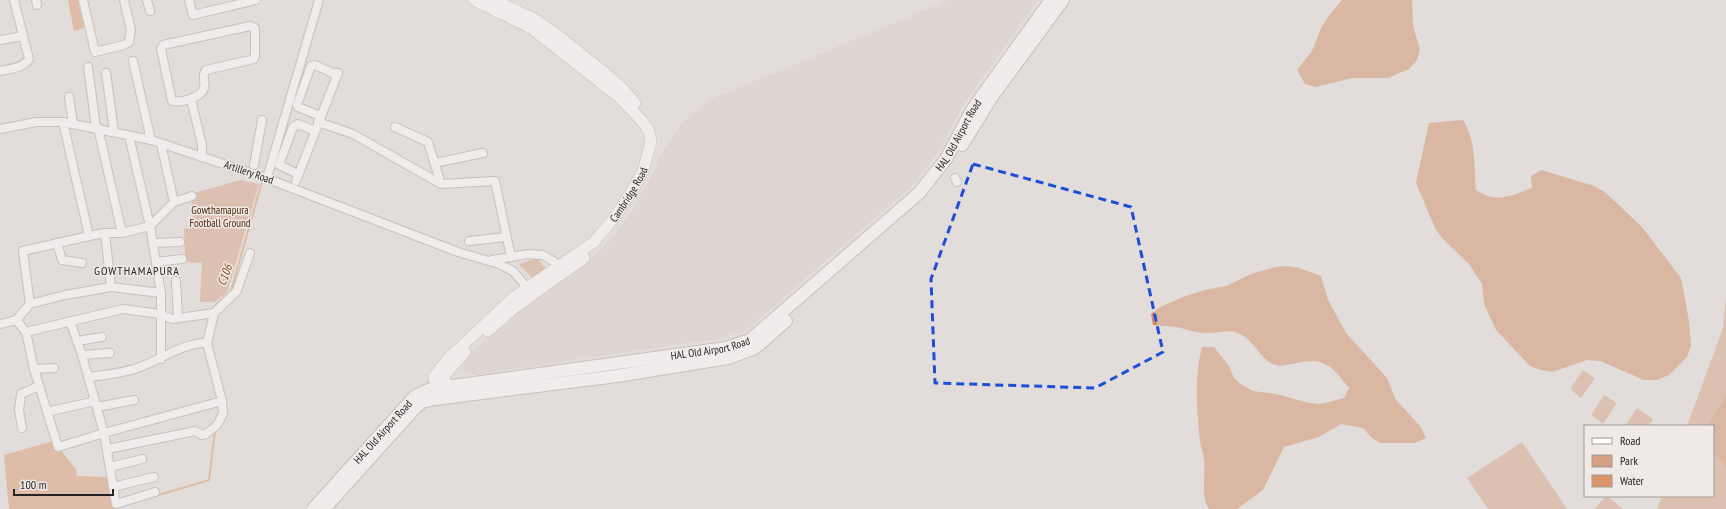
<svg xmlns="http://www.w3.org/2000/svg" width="1726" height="509" viewBox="0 0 1726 509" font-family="'PT Sans Narrow',sans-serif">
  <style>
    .built { fill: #dbcfc8 }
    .green { fill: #d4a182 }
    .forest { fill: #cf895e }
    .water { fill: #dc956a }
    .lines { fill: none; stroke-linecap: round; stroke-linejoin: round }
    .stream { stroke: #dc956a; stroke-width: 2 }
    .street-casing { stroke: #a49f9c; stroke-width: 10 }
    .secondary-casing { stroke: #a49f9c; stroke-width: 12 }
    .primary-casing { stroke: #a49f9c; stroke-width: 14 }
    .street { stroke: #fff; stroke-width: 8 }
    .secondary { stroke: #fff; stroke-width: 11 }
    .primary { stroke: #fff; stroke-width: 12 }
    .marked { fill: none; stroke: #1d4ed8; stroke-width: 3; stroke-dasharray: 8 5; stroke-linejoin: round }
    .labels { text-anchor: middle; stroke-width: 3; stroke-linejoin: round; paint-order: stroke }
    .street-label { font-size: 11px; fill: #262422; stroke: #f0eae7 }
    .park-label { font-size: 11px; fill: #4a1e00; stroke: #f0eae7 }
    .neighbourhood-label { font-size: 12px; letter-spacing: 1px; fill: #262422; stroke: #f0eae7 }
    .water-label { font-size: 12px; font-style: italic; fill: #834210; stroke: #f0eae7 }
  </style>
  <rect width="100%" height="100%" fill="#e2ddda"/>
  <path class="built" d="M 948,0 L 1038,0 L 975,88 L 963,105 L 937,154 L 913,185 L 745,331 L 722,338 L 468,376 L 462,370 L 467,355 L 517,312 L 597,253 L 612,238 L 633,209 L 657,166 L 658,159 L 680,126 L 707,101 Z"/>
  <g class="green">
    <path d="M 240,180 L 259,184 L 227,293 L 214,302 L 200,302 L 202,263 L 185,262 L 184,229 L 193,227 L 191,194 Z"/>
    <path d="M 537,258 L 549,272 L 535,281 L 519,264 Z"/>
    <path d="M 1726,296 L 1726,394 L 1707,426 L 1687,426 L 1723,328 Z"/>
    <path d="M 1583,370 L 1595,378 L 1581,398 L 1570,389 Z"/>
    <path d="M 1604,395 L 1617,403 L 1603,424 L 1591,415 Z"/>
    <path d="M 1637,408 L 1653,419 L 1649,426 L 1625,426 Z"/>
    <path d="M 1522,442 L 1567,509 L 1488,509 L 1467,478 Z"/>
    <path d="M 1713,454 L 1726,467 L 1726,509 L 1657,509 L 1662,496 L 1713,496 Z"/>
    <path d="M 1605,496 L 1607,496 L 1623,509 L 1595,509 Z"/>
  </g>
  <g class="forest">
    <path d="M 1342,0 L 1412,0 L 1413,26 L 1420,49 L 1417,60 L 1409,69 L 1388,78 L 1352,78 L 1316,87 L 1305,84 L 1297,70 L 1312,51 L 1321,28 L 1328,17 Z"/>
    <path d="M 1463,120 C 1476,140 1474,167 1476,190 C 1496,204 1511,196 1532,188 L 1531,176 L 1541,170 L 1594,186 L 1605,192 L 1642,227 L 1681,278 L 1689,321 L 1691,346 L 1687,357 L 1669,375 L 1657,380 L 1644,380 L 1600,361 L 1587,360 L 1552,372 L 1541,370 L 1530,366 L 1496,330 L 1484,304 L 1482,284 L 1469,264 L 1442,238 L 1435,228 L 1416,183 L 1429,123 Z"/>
    <path d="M 1287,266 L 1299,268 L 1321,276 L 1328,300 L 1346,333 L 1387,378 L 1396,400 L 1421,427 L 1426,438 L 1415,443 L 1380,443 L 1371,437 L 1363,428 L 1341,424 L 1319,437 L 1284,447 L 1263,490 L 1237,509 L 1209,509 C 1200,494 1206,475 1204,458 C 1203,452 1201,448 1200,442 C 1197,412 1194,377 1202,347 L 1214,347 L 1229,366 L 1234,378 L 1242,385 L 1253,391 L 1276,394 L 1309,403 L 1321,404 L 1344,398 L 1349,388 C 1333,367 1324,356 1297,363 C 1290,364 1282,367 1276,365 C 1262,362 1255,341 1240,334 C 1227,328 1217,334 1204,333 C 1195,332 1186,329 1177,327 C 1169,326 1161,326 1153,325 L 1151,314 L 1160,307 L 1183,297 L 1205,290 L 1226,286 L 1251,274 L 1275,267 Z"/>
    <path d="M 1726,394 L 1726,467 L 1713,454 L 1713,426 L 1707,426 Z"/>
  </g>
  <g class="water">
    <path d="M 68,0 L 78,0 L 84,28 L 74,31 Z"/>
    <path d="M 53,441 L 76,469 L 77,476 L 108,477 L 115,509 L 9,509 L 4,455 Z"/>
  </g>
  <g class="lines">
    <g class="stream">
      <path d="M 213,310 L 214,307 L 231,291 L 263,178"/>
      <path d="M 155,496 L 209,480 L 215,431"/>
    </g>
    <g class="street-casing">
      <g id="street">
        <path d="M 36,0 L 37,5"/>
        <path d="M 83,0 L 95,52 L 124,45 L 129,42 L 131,30 L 124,0"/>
        <path d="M 147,0 L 150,11"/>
        <path d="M 189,0 L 193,15 L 256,0"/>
        <path d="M 250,26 L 255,28 L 255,56 L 254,59 L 206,70 C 201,75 206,82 204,88 C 201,98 181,103 172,101 L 161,49 L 163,45 Z"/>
        <path d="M 0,40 L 23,36"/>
        <path d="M 133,61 L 151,140"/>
        <path d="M 88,67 L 96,128"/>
        <path d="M 0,71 C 9,69 24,68 29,59 L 14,0"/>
        <path d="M 106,73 L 114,132"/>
        <path d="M 69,97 L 73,124"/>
        <path d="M 191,99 L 202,145 L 202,157"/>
        <path d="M 320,116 L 298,107 L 297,105 L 311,66 L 315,65 L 337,75"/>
        <path d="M 63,122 L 89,236"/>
        <path d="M 318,122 L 353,134 L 441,184 L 495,181 L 511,257"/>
        <path d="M 395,127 L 428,142 L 441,184"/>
        <path d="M 98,128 L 122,233"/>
        <path d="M 0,129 L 36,122 L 63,122 L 151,140 L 263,177 L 458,252 L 499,264 L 513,271 L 530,291"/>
        <path d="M 129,136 L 150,226 L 161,293 L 161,359"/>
        <path d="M 435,163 L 483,153"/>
        <path d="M 254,165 L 262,120"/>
        <path d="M 298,174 L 279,165 L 293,127 L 298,124 L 315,131"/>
        <path d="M 267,178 L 319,0"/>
        <path d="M 955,178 L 957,182"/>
        <path d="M 296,181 L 338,73"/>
        <path d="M 174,202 L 192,196"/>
        <path d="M 105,233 L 111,287"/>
        <path d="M 469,241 L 506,237"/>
        <path d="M 57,243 L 62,260 L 82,263"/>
        <path d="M 153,243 L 180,242"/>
        <path d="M 492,260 L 528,254 L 543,255 L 564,268"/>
        <path d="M 156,262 L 182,259"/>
        <path d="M 176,281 L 178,318"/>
        <path d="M 30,304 L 23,251 L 89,236 L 105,233 L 122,233 L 150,226 L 174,202 L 161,144"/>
        <path d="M 16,320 L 26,332 L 123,309 L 160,314 L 172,319 L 214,313 L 237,291 L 250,253"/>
        <path d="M 70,321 L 82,355 L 104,433 L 116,504 L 155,492"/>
        <path d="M 0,324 L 16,320 L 30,304 L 65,295 L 111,287 L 161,293"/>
        <path d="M 26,332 L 34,369 L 58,447 L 104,433 L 222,401 L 207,343 L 214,313"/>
        <path d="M 77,341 L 102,337"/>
        <path d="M 82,355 L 110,353"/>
        <path d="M 34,369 L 54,368"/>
        <path d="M 88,377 C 106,375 124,373 140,367 C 161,359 186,342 207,343"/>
        <path d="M 97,407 L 134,400"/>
        <path d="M 47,412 L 95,401"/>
        <path d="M 22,428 L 19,410 L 21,394 L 39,386"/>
        <path d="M 108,449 L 195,431 L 202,435 L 206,434 L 217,425 L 223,414 L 222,401"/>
        <path d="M 110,467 L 142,459"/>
        <path d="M 113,487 L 154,477"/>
      </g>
    </g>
    <g class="secondary-casing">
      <g id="secondary">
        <path d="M 494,0 L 536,20 L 565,41 L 600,69 L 624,90 L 635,103"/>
        <path d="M 488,331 L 514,308 L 584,258"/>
        <path d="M 448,394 L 444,376 L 465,352"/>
        <path id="s1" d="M 439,396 L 434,377 L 448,359 L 514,297 L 594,242 L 614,218 L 632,191 L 643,171 L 651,142 L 649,131 L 642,121 L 619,97 L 531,28 L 474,0"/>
      </g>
    </g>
    <g class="primary-casing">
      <g id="primary">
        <path d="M 962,145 L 991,98 L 1063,0"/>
        <path id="s2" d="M 313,509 L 415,396 L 431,389 L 726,348 L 750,340 L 919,193 L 946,159 L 972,110 L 984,93 L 1051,0"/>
        <path d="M 324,509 L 414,409 L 422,402 L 435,399 L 617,376 L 728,358 L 755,348 L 786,321"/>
      </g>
    </g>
    <use href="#street" class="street"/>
    <use href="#secondary" class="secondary"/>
    <use href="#primary" class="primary"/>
  </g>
  <path d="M0 0H1726V509H0ZM 973,164 L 1131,207 L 1163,352 L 1095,388 L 935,383 L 931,279 Z" fill="#e2ddda" fill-opacity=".55" fill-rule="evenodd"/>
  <path class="marked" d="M 973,164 L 1131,207 L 1163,352 L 1095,388 L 935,383 L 931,279 Z"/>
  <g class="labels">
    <g class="street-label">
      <text dy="4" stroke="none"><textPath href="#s2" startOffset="787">HAL Old Airport Road</textPath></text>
      <text transform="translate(249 172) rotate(19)" y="4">Artillery Road</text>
      <text dy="4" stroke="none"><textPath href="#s1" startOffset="289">Cambridge Road</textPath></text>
      <text dy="4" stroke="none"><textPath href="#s2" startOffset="452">HAL Old Airport Road</textPath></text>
      <text dy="4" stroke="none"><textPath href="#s2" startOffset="104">HAL Old Airport Road</textPath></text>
    </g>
    <g class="park-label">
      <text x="220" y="214">Gowthamapura<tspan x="220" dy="13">Football Ground</tspan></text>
    </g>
    <g class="neighbourhood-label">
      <text x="137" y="275">GOWTHAMAPURA</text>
    </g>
    <g class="water-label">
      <text transform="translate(225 275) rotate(-70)" y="4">C106</text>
    </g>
  </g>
  <rect x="1584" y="425" width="130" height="72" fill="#f0eae7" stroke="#9f9b98"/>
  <rect x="1592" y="438" width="20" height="6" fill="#ffffff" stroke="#9f9b98"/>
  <text x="1620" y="445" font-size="12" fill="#262422">Road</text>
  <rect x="1592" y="455" width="20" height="12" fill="#d4a182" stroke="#9f9b98"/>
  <text x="1620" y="465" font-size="12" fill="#262422">Park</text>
  <rect x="1592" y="475" width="20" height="12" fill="#dc956a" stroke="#9f9b98"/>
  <text x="1620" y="485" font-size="12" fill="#262422">Water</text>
  <path d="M14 489v6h99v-6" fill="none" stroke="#262422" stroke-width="2"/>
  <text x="20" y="489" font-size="12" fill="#262422" stroke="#f0eae7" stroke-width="3" paint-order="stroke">100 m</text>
</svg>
